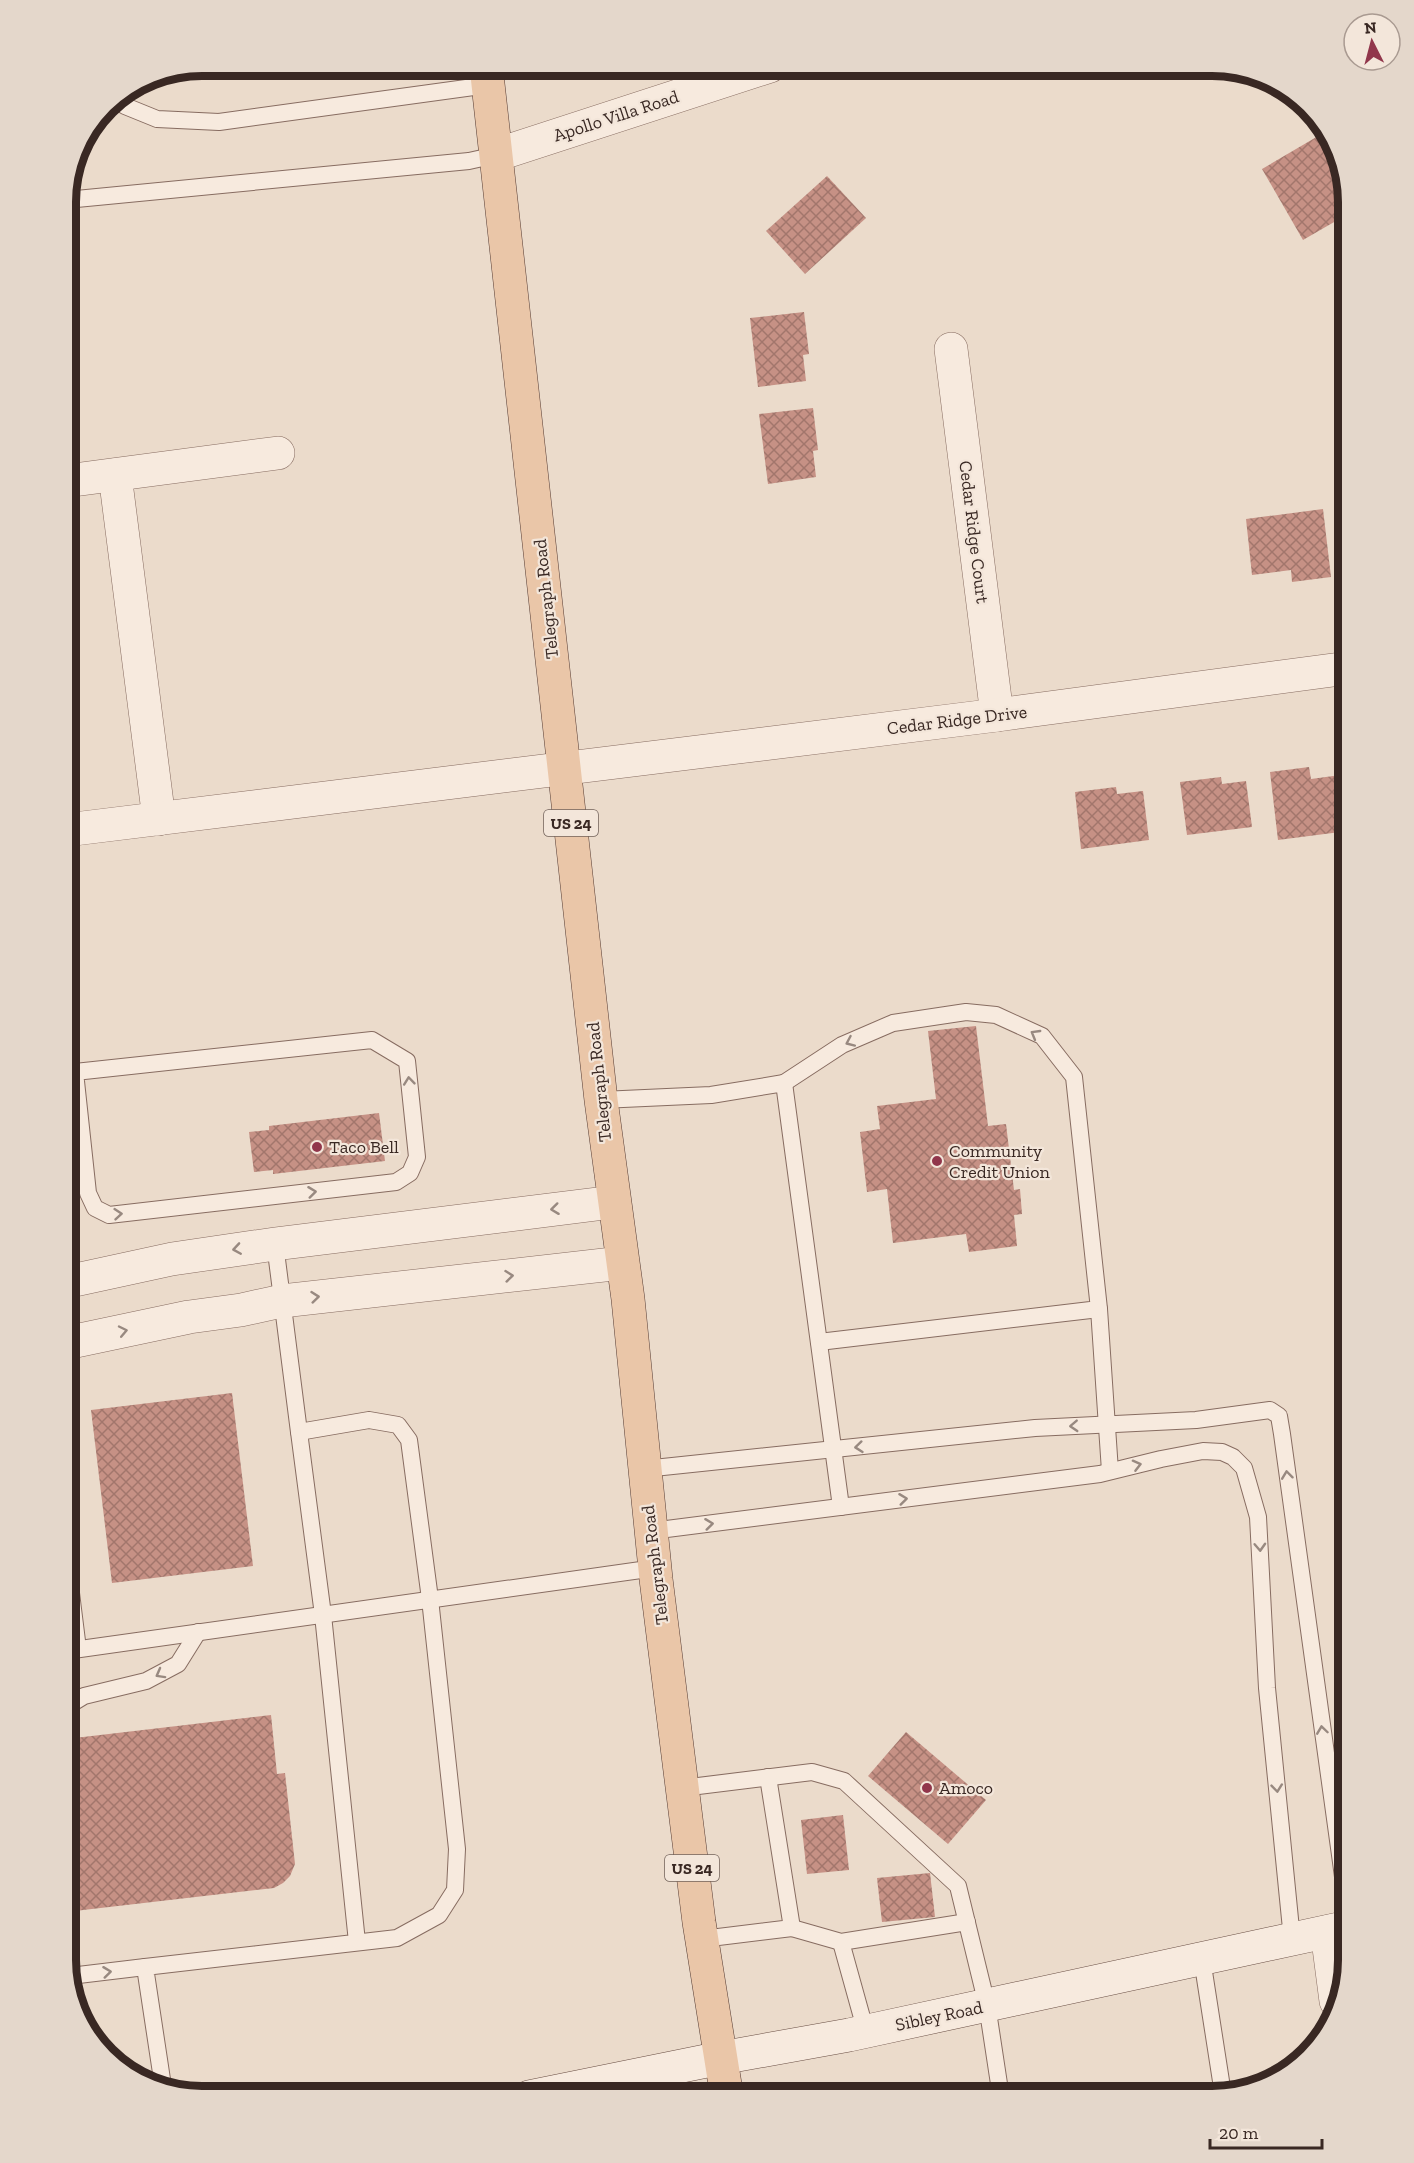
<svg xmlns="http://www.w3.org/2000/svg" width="1414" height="2163" viewBox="0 0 1414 2163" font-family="'Zilla Slab',serif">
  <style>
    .building { fill: url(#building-cross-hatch) }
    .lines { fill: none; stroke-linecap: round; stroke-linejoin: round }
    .lane-casing { stroke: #876c61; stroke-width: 18 }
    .street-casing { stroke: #876c61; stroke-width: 34 }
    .secondary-casing { stroke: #694e44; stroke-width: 34 }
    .primary-casing { stroke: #563c34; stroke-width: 34 }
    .lane { stroke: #f7eade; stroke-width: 16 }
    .street { stroke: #f7eade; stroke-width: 33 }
    .secondary { stroke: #f7eade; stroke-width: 33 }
    .primary { stroke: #eac6a8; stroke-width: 33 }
    .oneway { stroke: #988980 }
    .poi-dot { fill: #91364b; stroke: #f3e6da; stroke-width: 2 }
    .labels { text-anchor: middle; stroke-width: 4.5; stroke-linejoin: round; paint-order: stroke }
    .shield { fill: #f3e6da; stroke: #71615a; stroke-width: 1.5 }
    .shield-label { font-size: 16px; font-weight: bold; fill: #392823 }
    .street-label { font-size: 18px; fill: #392823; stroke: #f3e6da }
    .poi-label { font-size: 18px; fill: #392823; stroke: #f3e6da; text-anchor: start }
    .rim { fill: none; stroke: #392823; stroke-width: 8 }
  </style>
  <defs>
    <pattern id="building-cross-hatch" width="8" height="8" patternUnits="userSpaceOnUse" patternTransform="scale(1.5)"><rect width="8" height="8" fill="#c69185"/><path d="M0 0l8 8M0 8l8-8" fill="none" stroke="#a2766c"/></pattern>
  </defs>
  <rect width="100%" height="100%" fill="#ebdbcb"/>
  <g class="building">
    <path d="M 1325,132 L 1334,142 L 1348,203 L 1348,214 L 1303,240 L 1262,169 Z"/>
    <path d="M 827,176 L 866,218 L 805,274 L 766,231 Z"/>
    <path d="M 804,312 L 809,354 L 803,355 L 806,381 L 758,387 L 750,318 Z"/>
    <path d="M 813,408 L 818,450 L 813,451 L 816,477 L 768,484 L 759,414 Z"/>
    <path d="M 1323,509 L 1331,577 L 1292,582 L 1291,570 L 1252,575 L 1246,519 Z"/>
    <path d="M 1309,767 L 1311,779 L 1348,774 L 1348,831 L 1278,840 L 1270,772 Z"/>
    <path d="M 1221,777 L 1222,784 L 1246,781 L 1252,827 L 1187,835 L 1180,782 Z"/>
    <path d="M 1116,787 L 1117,794 L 1143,791 L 1149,840 L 1081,849 L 1075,792 Z"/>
    <path d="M 976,1026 L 988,1126 L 1006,1124 L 1014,1190 L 1020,1189 L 1022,1214 L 1014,1215 L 1017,1246 L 969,1252 L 966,1234 L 893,1243 L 887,1189 L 867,1192 L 860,1132 L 880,1129 L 877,1106 L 936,1099 L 928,1031 Z"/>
    <path d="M 379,1113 L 385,1161 L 273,1174 L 273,1170 L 254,1172 L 249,1132 L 269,1130 L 269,1126 Z"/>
    <path d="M 232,1393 L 253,1566 L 112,1583 L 91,1410 Z"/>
    <path d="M 271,1715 L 277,1774 L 285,1773 L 295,1864 L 290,1876 L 283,1883 L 274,1888 L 66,1912 L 66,1739 Z"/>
    <path d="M 906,1732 L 986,1800 L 948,1844 L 868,1776 Z"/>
    <path d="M 843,1815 L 849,1870 L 807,1874 L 801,1820 Z"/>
    <path d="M 930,1873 L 935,1917 L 882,1922 L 877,1878 Z"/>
  </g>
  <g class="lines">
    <g class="lane-casing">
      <g id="lane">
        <path d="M 122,95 L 125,106 L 157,119 L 219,122 L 488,85"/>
        <path d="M 66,200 L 469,161 L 496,155"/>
        <path d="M 66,1073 L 75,1072 L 372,1040 L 407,1061 L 417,1157 L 410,1173 L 396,1182 L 109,1215 L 95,1208 L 88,1193 L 75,1072"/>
        <path d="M 784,1083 L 842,1045 L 893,1023 L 966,1012 L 996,1015 L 1042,1036 L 1074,1077 L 1099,1309 L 819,1342"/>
        <path d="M 601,1100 L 711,1095 L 784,1083 L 841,1507"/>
        <path d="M 275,1244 L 299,1432"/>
        <path d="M 1099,1309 L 1110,1471"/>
        <path d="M 644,1469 L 1035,1428 L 1196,1420 L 1270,1410 L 1279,1416 L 1282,1434 L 1348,1913"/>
        <path d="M 651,1531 L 1100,1474 L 1161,1459 L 1203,1451 L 1222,1452 L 1233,1457 L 1244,1468 L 1258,1517 L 1267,1688 L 1292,1939"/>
        <path d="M 66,1553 L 78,1649"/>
        <path d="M 66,1651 L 655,1568"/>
        <path d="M 66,1707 L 84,1696 L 146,1681 L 178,1664 L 198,1632"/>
        <path d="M 682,1788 L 812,1772 L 844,1781 L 958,1886 L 987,2005 L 1001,2097"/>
        <path d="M 792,1928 L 841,1942 L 967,1922"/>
        <path d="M 702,1939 L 792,1928 L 768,1777"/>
        <path d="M 841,1942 L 866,2032"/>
        <path d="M 1202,1959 L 1223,2094"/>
        <path d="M 70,1976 L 145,1967"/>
        <path d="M 163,2086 L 145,1967 L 397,1938 L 439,1915 L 455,1890 L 457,1849 L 430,1599 L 409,1440 L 398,1425 L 369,1420 L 299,1432 L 323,1615 L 357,1942"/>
      </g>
    </g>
    <g class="street-casing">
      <g id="street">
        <path d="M 496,155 L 770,66"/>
        <path d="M 951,349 L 997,715"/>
        <path d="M 115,475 L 159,819"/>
        <path d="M 66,481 L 278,453"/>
        <path d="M 66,830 L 997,715 L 1348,668"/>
        <path d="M 66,1282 L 172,1259 L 275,1244 L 613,1202"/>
        <path d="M 66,1343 L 189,1317 L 241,1310 L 282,1301 L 622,1263"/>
        <path d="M 1327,1932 L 1336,2001"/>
      </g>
    </g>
    <g class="secondary-casing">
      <path id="secondary" d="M 529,2097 L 721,2058 L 849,2035 L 1348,1927"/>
    </g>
    <g class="primary-casing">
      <path id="primary" d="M 486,66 L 601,1100 L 628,1299 L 656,1579 L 699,1922 L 727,2097"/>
    </g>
    <use href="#lane" class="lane"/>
    <use href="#street" class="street"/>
    <use href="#secondary" class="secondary"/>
    <use href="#primary" class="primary"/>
  </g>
  <defs><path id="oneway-chevron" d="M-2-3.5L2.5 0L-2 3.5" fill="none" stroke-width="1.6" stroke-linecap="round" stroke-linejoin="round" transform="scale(1.5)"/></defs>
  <g class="oneway">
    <use href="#oneway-chevron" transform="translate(1035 1034) rotate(-150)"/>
    <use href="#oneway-chevron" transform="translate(850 1042) rotate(156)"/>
    <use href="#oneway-chevron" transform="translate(409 1081) rotate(-96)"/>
    <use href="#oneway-chevron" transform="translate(312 1192) rotate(-7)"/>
    <use href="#oneway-chevron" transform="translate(555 1209) rotate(173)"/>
    <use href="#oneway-chevron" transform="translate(118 1214) rotate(-5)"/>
    <use href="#oneway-chevron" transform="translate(237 1249) rotate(171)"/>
    <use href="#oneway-chevron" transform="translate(509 1276) rotate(-6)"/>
    <use href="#oneway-chevron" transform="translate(315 1297) rotate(-6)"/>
    <use href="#oneway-chevron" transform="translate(123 1331) rotate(-12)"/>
    <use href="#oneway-chevron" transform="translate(1074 1426) rotate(177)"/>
    <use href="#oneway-chevron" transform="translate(859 1447) rotate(174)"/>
    <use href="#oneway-chevron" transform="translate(1137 1465) rotate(-14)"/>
    <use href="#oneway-chevron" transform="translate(1287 1475) rotate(-97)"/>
    <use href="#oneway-chevron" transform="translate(903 1499) rotate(-7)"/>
    <use href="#oneway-chevron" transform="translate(709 1524) rotate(-7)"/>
    <use href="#oneway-chevron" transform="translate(1260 1547) rotate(87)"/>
    <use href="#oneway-chevron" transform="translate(160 1674) rotate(151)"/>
    <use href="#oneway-chevron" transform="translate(1322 1730) rotate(-98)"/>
    <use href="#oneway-chevron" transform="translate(1277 1788) rotate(84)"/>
    <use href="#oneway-chevron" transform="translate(107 1972) rotate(-7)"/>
  </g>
  <g class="poi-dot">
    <circle cx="317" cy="1147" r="6"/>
    <circle cx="937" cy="1161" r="6"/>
    <circle cx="927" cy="1788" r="6"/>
  </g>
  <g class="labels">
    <g class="shield">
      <rect x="544" y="810" width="54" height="26" rx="4.5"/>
      <rect x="665" y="1855" width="54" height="26" rx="4.5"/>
    </g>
    <g class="shield-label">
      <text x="571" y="829">US 24</text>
      <text x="692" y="1874">US 24</text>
    </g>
    <g class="street-label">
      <text transform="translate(616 116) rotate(-18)" y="6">Apollo Villa Road</text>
      <text transform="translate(974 532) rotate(83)" y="6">Cedar Ridge Court</text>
      <text transform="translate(546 599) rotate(-96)" y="6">Telegraph Road</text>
      <text transform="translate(957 720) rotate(-7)" y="6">Cedar Ridge Drive</text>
      <text transform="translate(599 1082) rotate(-96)" y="6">Telegraph Road</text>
      <text transform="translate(655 1565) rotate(-97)" y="6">Telegraph Road</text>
      <text transform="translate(939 2016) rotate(-12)" y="6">Sibley Road</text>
    </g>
    <g class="poi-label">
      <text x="329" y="1153">Taco Bell</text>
      <text x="949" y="1157">Community<tspan x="949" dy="21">Credit Union</tspan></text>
      <text x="939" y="1794">Amoco</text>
    </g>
  </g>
  <path d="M0 0H1414V2163H0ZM202 76H1212A126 126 0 0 1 1338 202V1960A126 126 0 0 1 1212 2086H202A126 126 0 0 1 76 1960V202A126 126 0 0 1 202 76Z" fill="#e4d7cb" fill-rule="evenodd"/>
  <path class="rim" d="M202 76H1212A126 126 0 0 1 1338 202V1960A126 126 0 0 1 1212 2086H202A126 126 0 0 1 76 1960V202A126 126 0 0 1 202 76Z"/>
  <g transform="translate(1372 42) rotate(354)"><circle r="28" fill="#f3e6da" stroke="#a99a91" stroke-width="1.5"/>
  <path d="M0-4.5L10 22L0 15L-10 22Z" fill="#91364b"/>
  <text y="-9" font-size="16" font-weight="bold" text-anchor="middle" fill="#392823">N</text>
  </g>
  <path d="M1210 2139v9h112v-9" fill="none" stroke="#392823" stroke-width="3"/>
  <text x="1219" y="2139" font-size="18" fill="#392823" stroke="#f3e6da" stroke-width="4.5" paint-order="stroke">20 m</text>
</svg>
